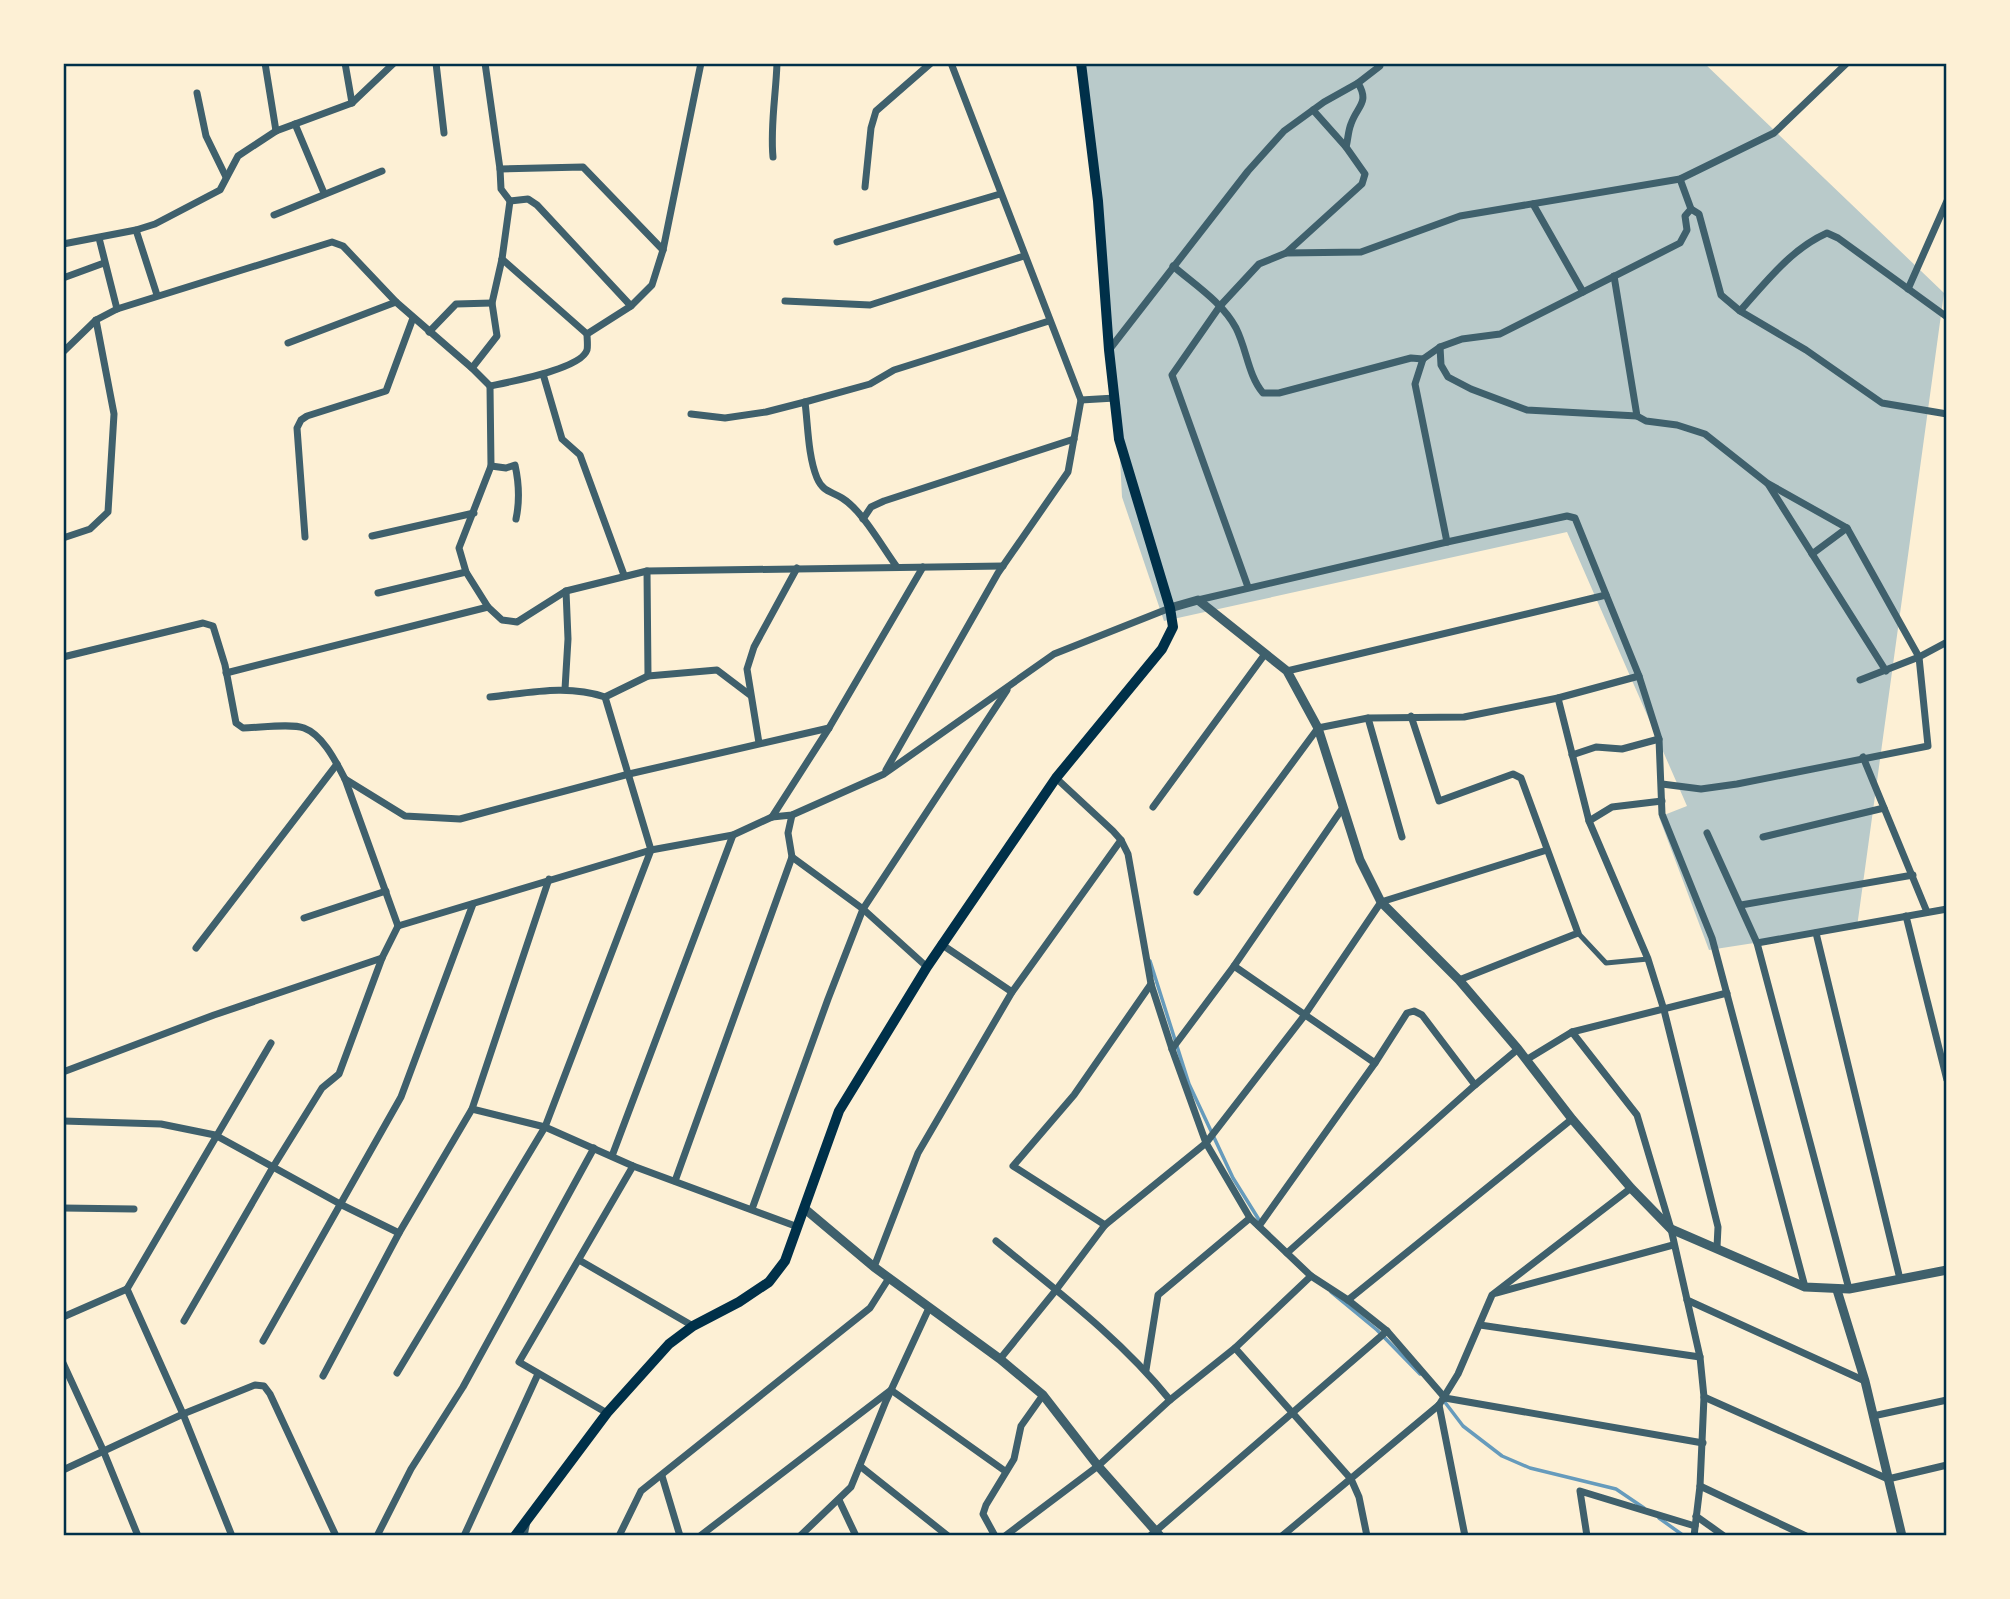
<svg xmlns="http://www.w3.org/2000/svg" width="2010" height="1599" viewBox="0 0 2010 1599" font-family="Overpass,sans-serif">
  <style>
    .green { fill: #b9caca }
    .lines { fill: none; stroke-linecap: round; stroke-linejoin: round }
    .stream { stroke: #669bbc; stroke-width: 3.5 }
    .pedestrian { stroke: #3f606c; stroke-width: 5 }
    .minor { stroke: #3f606c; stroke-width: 7 }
    .tertiary { stroke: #3f606c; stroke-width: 9 }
    .secondary { stroke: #003049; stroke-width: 10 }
    .neatline { fill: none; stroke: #003049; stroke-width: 2.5 }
  </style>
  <rect width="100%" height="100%" fill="#fdf0d5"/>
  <path class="green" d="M 1081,63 L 1704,63 L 1944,293 L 1857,927 L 1709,950 L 1659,817 L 1687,806 L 1567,532 L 1164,621 L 1122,497 L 1119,439 Z"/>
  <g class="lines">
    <g class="stream">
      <path d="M 1150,961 L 1189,1084 L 1233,1178 L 1261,1223"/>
      <path d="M 1331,1292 L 1377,1330 L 1420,1374"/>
      <path d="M 1444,1401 L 1463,1426 L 1502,1456 L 1530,1468 L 1616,1489 L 1644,1508"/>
      <path d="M 1659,1518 L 1684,1536"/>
    </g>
    <path class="pedestrian" d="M 1578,933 L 1606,963 L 1648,959"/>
    <g class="minor">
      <path d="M 265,63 L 276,131"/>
      <path d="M 345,63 L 352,103"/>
      <path d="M 436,63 L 444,133"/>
      <path d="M 951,63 L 1081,400 L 1115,398"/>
      <path d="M 197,93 L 206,136 L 226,177"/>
      <path d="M 1313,110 L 1346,147"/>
      <path d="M 295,124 L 324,193"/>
      <path d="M 773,157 C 770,126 776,95 777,63"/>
      <path d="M 500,169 L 583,167 L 663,250"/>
      <path d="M 1680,179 L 1691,209 L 1699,214 L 1721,295 L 1740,311 L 1806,350 L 1882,403 L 1947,414"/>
      <path d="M 865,187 L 871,128 L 876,111 L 931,63"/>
      <path d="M 510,201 L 528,199 L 537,205 L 631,306"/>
      <path d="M 1533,204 L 1583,292"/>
      <path d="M 274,215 L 382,171"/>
      <path d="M 136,230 L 157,295"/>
      <path d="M 99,238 L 117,309"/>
      <path d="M 837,242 L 1000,194"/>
      <path d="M 63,244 L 136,230 L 155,224 L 220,190 L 238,156 L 276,131 L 352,103 L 394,63"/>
      <path d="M 1286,253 L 1362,184 L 1365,174 L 1346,147 C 1348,140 1348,131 1351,124 C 1357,106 1370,103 1358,83"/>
      <path d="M 502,259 L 587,334"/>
      <path d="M 1173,266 C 1195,285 1222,302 1236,328 C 1247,350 1248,375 1263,393 L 1279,393 L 1411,358 L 1423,359"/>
      <path d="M 1614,276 L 1637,416 L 1646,421 L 1677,425 L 1705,434 L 1767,483 L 1847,528 L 1919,657 L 1928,746 L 1737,784 L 1701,789 L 1662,784"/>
      <path d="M 63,278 L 104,263"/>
      <path d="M 1908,289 L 1947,201"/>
      <path d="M 785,301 L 870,305 L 1024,256"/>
      <path d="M 1740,311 C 1766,282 1791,249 1827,233 L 1838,238 L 1947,317"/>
      <path d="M 429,332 L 456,304 L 492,303"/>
      <path d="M 288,343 L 396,302"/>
      <path d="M 1440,347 L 1441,365 L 1448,377 L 1471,389 L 1527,410 L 1637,416"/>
      <path d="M 1109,350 L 1248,171 L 1284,131 L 1324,102 L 1358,83 L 1380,66 L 1380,63"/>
      <path d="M 63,352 L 96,320 L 117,309 L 332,242 L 343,246 L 396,302 L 472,368 L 490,386 C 509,382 581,369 587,350 C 588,346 587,338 587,334 L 631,306 L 652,285 L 663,250 L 701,63"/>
      <path d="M 472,368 L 497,336 L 492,303 L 502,259 L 510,201 L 501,189 L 500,169 L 485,63"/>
      <path d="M 543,374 L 562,439 L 580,455 L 624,575"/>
      <path d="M 490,386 L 491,466 L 459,548 L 466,572 L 488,607 L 502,620 L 517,622 L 566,591 L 647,571 L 1003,566"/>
      <path d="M 805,402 C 808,426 808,456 817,478 C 823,492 831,491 842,498 C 863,511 882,547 897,567"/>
      <path d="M 691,414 L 725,418 L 766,412 L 805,402 L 870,384 L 894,370 L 1049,321"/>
      <path d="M 491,466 L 506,468 L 515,465 C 519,483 520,500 516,519"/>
      <path d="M 1768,484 L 1886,671"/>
      <path d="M 863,519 L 871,507 L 884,501 L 1074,439"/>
      <path d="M 372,536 L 474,513"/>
      <path d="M 305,537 L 297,428 L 301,420 L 307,416 L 386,391 L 413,318"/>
      <path d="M 63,538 L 90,529 L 108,512 L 114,414 L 96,320"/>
      <path d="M 1447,542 L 1415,384 L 1423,359 L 1440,347 L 1462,339 L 1500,334 L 1680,243 L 1687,230 L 1685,216 L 1691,209"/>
      <path d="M 1812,554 L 1847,528"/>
      <path d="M 647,571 L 648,676"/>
      <path d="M 1248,587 L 1172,375 L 1220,306 L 1259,264 L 1286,253 L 1361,252 L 1460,216 L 1680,179 L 1774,133 L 1847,63"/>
      <path d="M 378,593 L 466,572"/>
      <path d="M 1198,600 L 1447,542 L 1567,516 L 1575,518 L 1639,676 L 1659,739 L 1662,814 L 1712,938 L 1805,1287"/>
      <path d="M 63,657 L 203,623 L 213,626 L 225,665 L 236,723 L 243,728 C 258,728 291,723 304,728 C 323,735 336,762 345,779 L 398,926"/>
      <path d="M 1287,671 L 1606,595"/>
      <path d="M 226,673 L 488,607"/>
      <path d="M 1860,680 L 1919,657 L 1947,642"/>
      <path d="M 565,689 L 568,639 L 566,591"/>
      <path d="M 490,697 C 529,693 567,684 605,697 L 648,676 L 717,670 L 750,695"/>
      <path d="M 1558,698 L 1589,821 L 1648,959 L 1664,1010 L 1718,1227 L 1717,1247"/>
      <path d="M 1411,716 L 1439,801 L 1513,774 L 1521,778 L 1578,933 L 1459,980"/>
      <path d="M 1368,718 L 1402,837"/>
      <path d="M 759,743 L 747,669 L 754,647 L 797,568"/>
      <path d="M 1572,755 L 1596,747 L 1622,749 L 1659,739"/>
      <path d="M 1863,757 L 1927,912"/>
      <path d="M 886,770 L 998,573 L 1068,472 L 1081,400"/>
      <path d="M 1056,778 L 1113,831 L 1121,840 L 1128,854 L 1151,984 L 1172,1049 L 1206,1143 L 1250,1218 L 1311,1276 L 1348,1300 L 1387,1331 L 1445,1398"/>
      <path d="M 345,779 L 405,816 L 460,819 L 629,774 L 829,728"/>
      <path d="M 1153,807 L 1265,654"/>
      <path d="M 772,817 L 829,728 L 923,567"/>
      <path d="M 1589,821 L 1612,807 L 1662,801"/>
      <path d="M 1707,833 L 1757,943 L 1849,1289"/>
      <path d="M 1763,837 L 1884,808"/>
      <path d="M 792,857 L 863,909 L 927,967"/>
      <path d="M 1197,892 L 1318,728 L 1368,718 L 1464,717 L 1558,698 L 1639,676"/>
      <path d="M 1741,905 L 1913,875"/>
      <path d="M 1906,916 L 1947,1080"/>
      <path d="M 304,918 L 386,891"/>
      <path d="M 398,926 L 651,850 L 733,835 L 772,817 L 792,815 L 884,774 L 1054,654 L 1170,608"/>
      <path d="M 1816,933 L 1900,1279"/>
      <path d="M 1757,943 L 1947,909"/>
      <path d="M 941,944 L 1012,992"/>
      <path d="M 196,948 L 337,764"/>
      <path d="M 1234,966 L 1375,1063"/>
      <path d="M 1572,1032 L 1637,1115 L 1671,1229 L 1700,1357 L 1704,1397 L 1700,1486 L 1694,1536"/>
      <path d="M 1172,1049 L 1234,966 L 1342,809"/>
      <path d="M 1526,1060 L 1572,1032 L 1727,993"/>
      <path d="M 63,1072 L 214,1015 L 382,958"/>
      <path d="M 472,1109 L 545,1127 L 633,1166 L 798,1227"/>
      <path d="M 63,1121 L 161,1124 L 215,1135 L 342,1205 L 399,1233"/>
      <path d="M 612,1156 L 733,835"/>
      <path d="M 675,1181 L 792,857 L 788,833 L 792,815"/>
      <path d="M 63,1208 L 134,1209"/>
      <path d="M 752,1209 L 828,999 L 863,909 L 1007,690"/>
      <path d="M 1105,1225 L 1013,1166 L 1074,1095 L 1151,984"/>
      <path d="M 1259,1226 L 1375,1063 L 1407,1013 L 1414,1011 L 1422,1015 L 1475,1085"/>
      <path d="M 996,1241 C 1057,1291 1121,1339 1170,1400"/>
      <path d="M 1287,1253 L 1475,1085 L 1518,1049"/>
      <path d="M 579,1260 L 693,1326"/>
      <path d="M 874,1267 L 918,1153 L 1012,992 L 1121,840"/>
      <path d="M 127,1289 L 271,1043"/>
      <path d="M 127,1289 L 183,1414 L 232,1536"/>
      <path d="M 1496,1293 L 1673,1245"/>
      <path d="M 1348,1300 L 1572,1119"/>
      <path d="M 1687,1300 L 1865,1381"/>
      <path d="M 63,1317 L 127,1289"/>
      <path d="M 184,1321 L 273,1167 L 322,1088 L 339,1074 L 382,958 L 398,926"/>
      <path d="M 1480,1325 L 1700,1357"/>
      <path d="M 263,1341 L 401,1097 L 473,904"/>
      <path d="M 1235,1348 L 1351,1479 L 1359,1497 L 1367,1536"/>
      <path d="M 1000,1359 L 1056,1290 L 1105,1225 L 1206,1143 L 1304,1016 L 1381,902 L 1547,850"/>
      <path d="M 63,1363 L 103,1450 L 138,1536"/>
      <path d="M 1146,1370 L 1158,1295 L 1250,1218"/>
      <path d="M 397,1373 L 545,1127 L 651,850 L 605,697"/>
      <path d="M 323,1376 L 399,1233 L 472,1109 L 549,879"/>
      <path d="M 1704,1397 L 1888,1479 L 1947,1465"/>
      <path d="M 1445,1398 L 1703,1443"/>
      <path d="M 1439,1405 L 1465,1536"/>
      <path d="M 607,1413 L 519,1362 L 633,1166"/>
      <path d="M 1873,1416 L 1947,1400"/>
      <path d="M 860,1466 L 948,1536"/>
      <path d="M 63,1470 L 183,1414 L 255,1385 L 264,1386 L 270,1394 L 336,1536"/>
      <path d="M 662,1476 L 680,1536"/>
      <path d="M 1700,1486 L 1806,1536"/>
      <path d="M 839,1500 L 856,1536"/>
      <path d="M 1696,1516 L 1724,1536"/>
      <path d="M 377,1536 L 411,1469 L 463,1387 L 594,1148"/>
      <path d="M 464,1536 L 538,1374"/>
      <path d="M 524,1536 L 527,1521"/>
      <path d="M 619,1536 L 641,1491 L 870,1308 L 889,1278"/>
      <path d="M 700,1536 L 891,1390 L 1005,1471"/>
      <path d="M 800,1536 L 851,1487 L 886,1401 L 929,1308"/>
      <path d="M 995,1536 L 983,1514 L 986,1505 L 1014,1459 L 1021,1426 L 1043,1395"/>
      <path d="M 1005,1536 L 1098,1466 L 1170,1400 L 1235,1348 L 1311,1276"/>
      <path d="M 1150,1536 L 1387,1331"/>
      <path d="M 1282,1536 L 1439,1405 L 1458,1374 L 1492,1295 L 1631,1188"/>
      <path d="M 1587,1536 L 1580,1491 L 1695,1526"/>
    </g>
    <g class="tertiary">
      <path d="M 1170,608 L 1198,600 L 1287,671 L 1318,728 L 1360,860 L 1381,902 L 1459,980 L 1518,1049 L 1572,1119 L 1631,1188 L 1671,1229 L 1805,1287 L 1849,1289 L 1947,1270"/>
      <path d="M 805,1209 L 874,1267 L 1000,1359 L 1043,1395 L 1098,1466 L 1160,1536"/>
      <path d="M 1837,1290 L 1865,1381 L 1902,1536"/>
    </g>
    <path class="secondary" d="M 515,1536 L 607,1413 L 669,1344 L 693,1326 L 739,1302 L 769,1282 L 785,1261 L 839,1111 L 927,967 L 1056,778 L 1162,649 L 1173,627 L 1170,608 L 1119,439 L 1109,350 L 1098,201 L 1081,63"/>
  </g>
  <rect width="2010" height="1599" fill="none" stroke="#fdf0d5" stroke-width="130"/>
  <rect x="65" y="65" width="1880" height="1469" class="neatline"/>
</svg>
